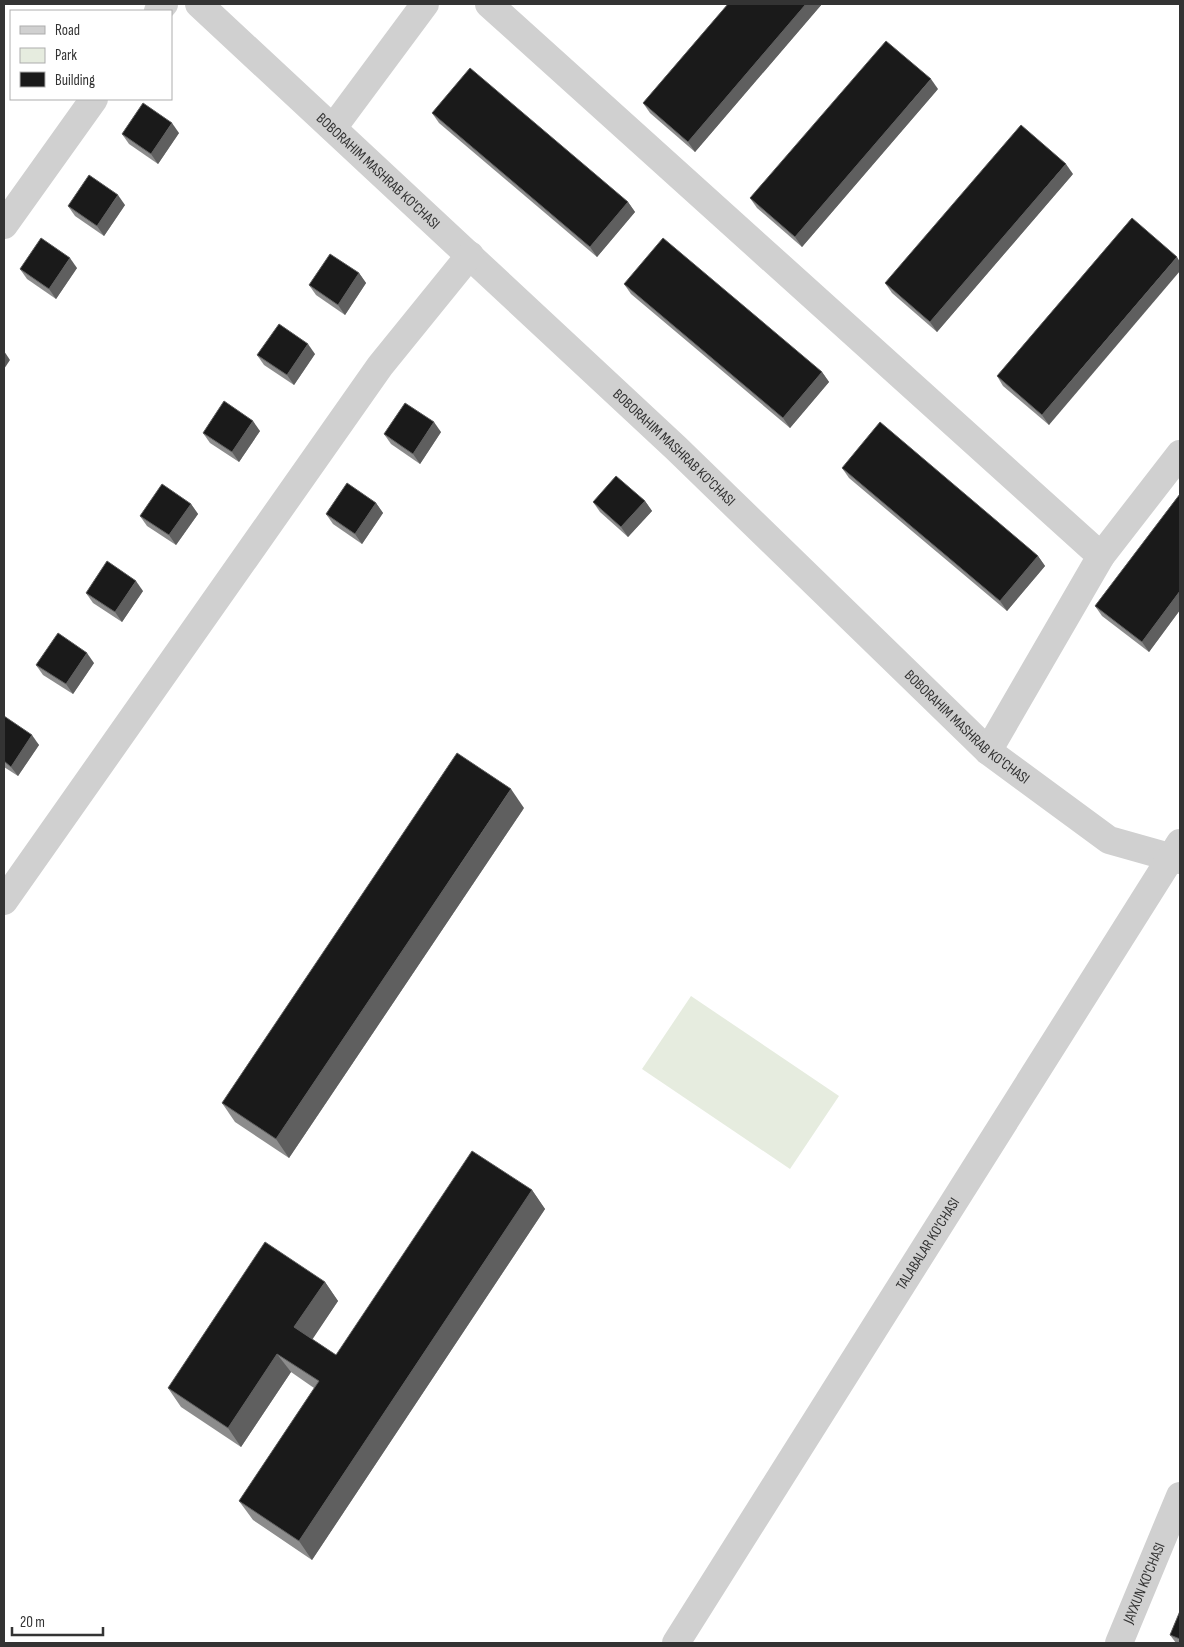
<svg xmlns="http://www.w3.org/2000/svg" width="1184" height="1647" viewBox="0 0 1184 1647" font-family="'Sofia Sans Condensed',sans-serif">
  <style>
    .green { fill: #e6ecdf }
    .lines { fill: none; stroke-linecap: round; stroke-linejoin: round }
    .minor { stroke: #d0d0d0; stroke-width: 28 }
    .tertiary { stroke: #d0d0d0; stroke-width: 28 }
    .wall { fill: #8c8c8c }
    .shaded-wall { fill: #5f5f5f }
    .building { fill: #1a1a1a; stroke: #5f5f5f }
    .labels { text-anchor: middle; stroke-width: 5; stroke-linejoin: round; paint-order: stroke }
    .street-label { font-size: 15px; fill: #333; stroke: #fff }
  </style>
  <rect width="100%" height="100%" fill="#fff"/>
  <path class="green" d="M 691,996 L 839,1096 L 790,1169 L 642,1069 Z"/>
  <g class="lines">
    <g class="minor">
      <path id="s1" d="M 199,4 L 676,448 L 988,751 L 1109,840 L 1180,860"/>
      <path d="M 489,4 L 1101,556"/>
      <path d="M 158,11 L 164,4"/>
      <path d="M 333,128 L 425,4"/>
      <path d="M 4,225 L 94,99"/>
      <path d="M 988,751 L 1101,556 L 1180,454"/>
      <path d="M 4,901 L 380,366 L 470,255"/>
      <path id="s2" d="M 1119,1643 L 1180,1496"/>
    </g>
    <path class="tertiary" id="s3" d="M 676,1643 L 1180,843"/>
  </g>
  <g class="wall">
    <path d="M 728,4 L 822,4 L 695,152 L 650,113 L 643,103 Z"/>
    <path d="M 938,89 L 802,247 L 757,208 L 750,198 Z"/>
    <path d="M 432,113 L 628,202 L 635,212 L 597,257 L 439,123 Z"/>
    <path d="M 179,133 L 158,164 L 129,144 L 122,134 Z"/>
    <path d="M 1073,174 L 937,332 L 892,293 L 885,283 Z"/>
    <path d="M 125,205 L 104,236 L 75,216 L 68,206 Z"/>
    <path d="M 1132,218 L 1049,425 L 1003,386 L 997,376 Z"/>
    <path d="M 77,268 L 56,299 L 27,279 L 20,269 Z"/>
    <path d="M 359,273 L 366,283 L 345,315 L 316,295 L 309,285 Z"/>
    <path d="M 624,284 L 822,372 L 829,382 L 790,428 L 631,294 Z"/>
    <path d="M 315,354 L 294,385 L 264,365 L 257,355 Z"/>
    <path d="M 260,431 L 239,462 L 210,443 L 203,433 Z"/>
    <path d="M 441,432 L 420,464 L 391,444 L 384,434 Z"/>
    <path d="M 842,468 L 1038,556 L 1045,566 L 1007,611 L 849,478 Z"/>
    <path d="M 1180,494 L 1180,610 L 1149,652 L 1102,616 L 1095,606 Z"/>
    <path d="M 645,501 L 652,511 L 628,537 L 600,512 L 593,502 Z"/>
    <path d="M 376,503 L 383,513 L 362,544 L 333,524 L 326,514 Z"/>
    <path d="M 191,504 L 198,514 L 176,545 L 147,526 L 140,516 Z"/>
    <path d="M 143,591 L 122,622 L 93,603 L 86,593 Z"/>
    <path d="M 94,663 L 73,694 L 43,675 L 36,665 Z"/>
    <path d="M 4,716 L 39,745 L 18,776 L 4,767 Z"/>
    <path d="M 524,808 L 289,1158 L 235,1122 L 222,1103 Z"/>
    <path d="M 532,1190 L 545,1209 L 312,1560 L 253,1520 L 239,1501 L 314,1388 L 291,1372 L 241,1447 L 181,1407 L 168,1388 L 325,1282 L 338,1301 L 312,1339 L 336,1355 Z"/>
    <path d="M 1180,1611 L 1180,1643 L 1176,1643 L 1170,1635 Z"/>
  </g>
  <g class="shaded-wall">
    <path d="M 806,4 L 822,4 L 695,152 L 688,142 Z"/>
    <path d="M 931,79 L 938,89 L 802,247 L 795,237 Z"/>
    <path d="M 172,123 L 179,133 L 158,164 L 151,154 Z"/>
    <path d="M 1066,164 L 1073,174 L 937,332 L 930,322 Z"/>
    <path d="M 118,195 L 125,205 L 104,236 L 97,226 Z"/>
    <path d="M 628,202 L 635,212 L 597,257 L 590,247 Z"/>
    <path d="M 1177,257 L 1180,262 L 1180,271 L 1049,425 L 1042,415 Z"/>
    <path d="M 70,258 L 77,268 L 56,299 L 49,289 Z"/>
    <path d="M 359,273 L 366,283 L 345,315 L 338,305 Z"/>
    <path d="M 308,344 L 315,354 L 294,385 L 287,375 Z"/>
    <path d="M 4,351 L 10,360 L 4,369 Z"/>
    <path d="M 822,372 L 829,382 L 790,428 L 783,418 Z"/>
    <path d="M 253,421 L 260,431 L 239,462 L 232,452 Z"/>
    <path d="M 434,422 L 441,432 L 420,464 L 413,454 Z"/>
    <path d="M 645,501 L 652,511 L 628,537 L 621,527 Z"/>
    <path d="M 376,503 L 383,513 L 362,544 L 355,534 Z"/>
    <path d="M 191,504 L 198,514 L 176,545 L 169,535 Z"/>
    <path d="M 1038,556 L 1045,566 L 1007,611 L 1000,601 Z"/>
    <path d="M 136,581 L 143,591 L 122,622 L 115,612 Z"/>
    <path d="M 1180,591 L 1180,610 L 1149,652 L 1142,642 Z"/>
    <path d="M 87,653 L 94,663 L 73,694 L 66,684 Z"/>
    <path d="M 32,735 L 39,745 L 18,776 L 11,767 Z"/>
    <path d="M 511,789 L 524,808 L 289,1158 L 276,1139 Z"/>
    <path d="M 532,1190 L 545,1209 L 312,1560 L 299,1541 Z"/>
    <path d="M 325,1282 L 338,1301 L 308,1346 L 294,1327 Z"/>
    <path d="M 277,1354 L 291,1372 L 241,1447 L 228,1428 Z"/>
  </g>
  <g class="building">
    <path d="M 728,4 L 806,4 L 688,142 L 643,103 Z"/>
    <path d="M 886,41 L 931,79 L 795,237 L 750,198 Z"/>
    <path d="M 470,68 L 628,202 L 590,247 L 432,113 Z"/>
    <path d="M 143,103 L 172,123 L 151,154 L 122,134 Z"/>
    <path d="M 1021,125 L 1066,164 L 930,322 L 885,283 Z"/>
    <path d="M 89,175 L 118,195 L 97,226 L 68,206 Z"/>
    <path d="M 1132,218 L 1177,257 L 1042,415 L 997,376 Z"/>
    <path d="M 41,238 L 70,258 L 49,289 L 20,269 Z"/>
    <path d="M 663,238 L 822,372 L 783,418 L 624,284 Z"/>
    <path d="M 330,254 L 359,273 L 338,305 L 309,285 Z"/>
    <path d="M 279,324 L 308,344 L 287,375 L 257,355 Z"/>
    <path d="M 224,401 L 253,421 L 232,452 L 203,433 Z"/>
    <path d="M 405,403 L 434,422 L 413,454 L 384,434 Z"/>
    <path d="M 880,422 L 1038,556 L 1000,601 L 842,468 Z"/>
    <path d="M 616,476 L 645,501 L 621,527 L 593,502 Z"/>
    <path d="M 347,483 L 376,503 L 355,534 L 326,514 Z"/>
    <path d="M 162,484 L 191,504 L 169,535 L 140,516 Z"/>
    <path d="M 1180,494 L 1180,591 L 1142,642 L 1095,606 Z"/>
    <path d="M 107,561 L 136,581 L 115,612 L 86,593 Z"/>
    <path d="M 58,633 L 87,653 L 66,684 L 36,665 Z"/>
    <path d="M 4,716 L 32,735 L 11,767 L 4,761 Z"/>
    <path d="M 457,753 L 511,789 L 276,1139 L 222,1103 Z"/>
    <path d="M 472,1151 L 532,1190 L 299,1541 L 239,1501 L 319,1381 L 277,1354 L 228,1428 L 168,1388 L 265,1242 L 325,1282 L 294,1327 L 336,1355 Z"/>
    <path d="M 1180,1611 L 1180,1639 L 1170,1635 Z"/>
  </g>
  <g class="labels">
    <g class="street-label">
      <text dy="5" stroke="none"><textPath href="#s1" startOffset="245">BOBORAHIM MASHRAB KO'CHASI</textPath></text>
      <text dy="5" stroke="none"><textPath href="#s1" startOffset="650">BOBORAHIM MASHRAB KO'CHASI</textPath></text>
      <text dy="5" stroke="none"><textPath href="#s1" startOffset="1055">BOBORAHIM MASHRAB KO'CHASI</textPath></text>
      <text dy="5" stroke="none"><textPath href="#s3" startOffset="472">TALABALAR KO'CHASI</textPath></text>
      <text dy="5" stroke="none"><textPath href="#s2" startOffset="65">JAYXUN KO'CHASI</textPath></text>
    </g>
  </g>
  <rect width="1184" height="1647" fill="none" stroke="#333333" stroke-width="10"/>
  <rect x="10" y="10" width="162" height="90" fill="#ffffff" stroke="#adadad"/>
  <rect x="20" y="26" width="25" height="8" fill="#d0d0d0" stroke="#adadad"/>
  <text x="55" y="35" font-size="15" fill="#333333">Road</text>
  <rect x="20" y="48" width="25" height="15" fill="#e6ecdf" stroke="#adadad"/>
  <text x="55" y="60" font-size="15" fill="#333333">Park</text>
  <rect x="20" y="72" width="25" height="15" fill="#1a1a1a" stroke="#adadad"/>
  <text x="55" y="85" font-size="15" fill="#333333">Building</text>
  <path d="M12 1627v8h91v-8" fill="none" stroke="#333333" stroke-width="2.5"/>
  <text x="20" y="1627" font-size="15" fill="#333333" stroke="#ffffff" stroke-width="4" paint-order="stroke">20 m</text>
</svg>
